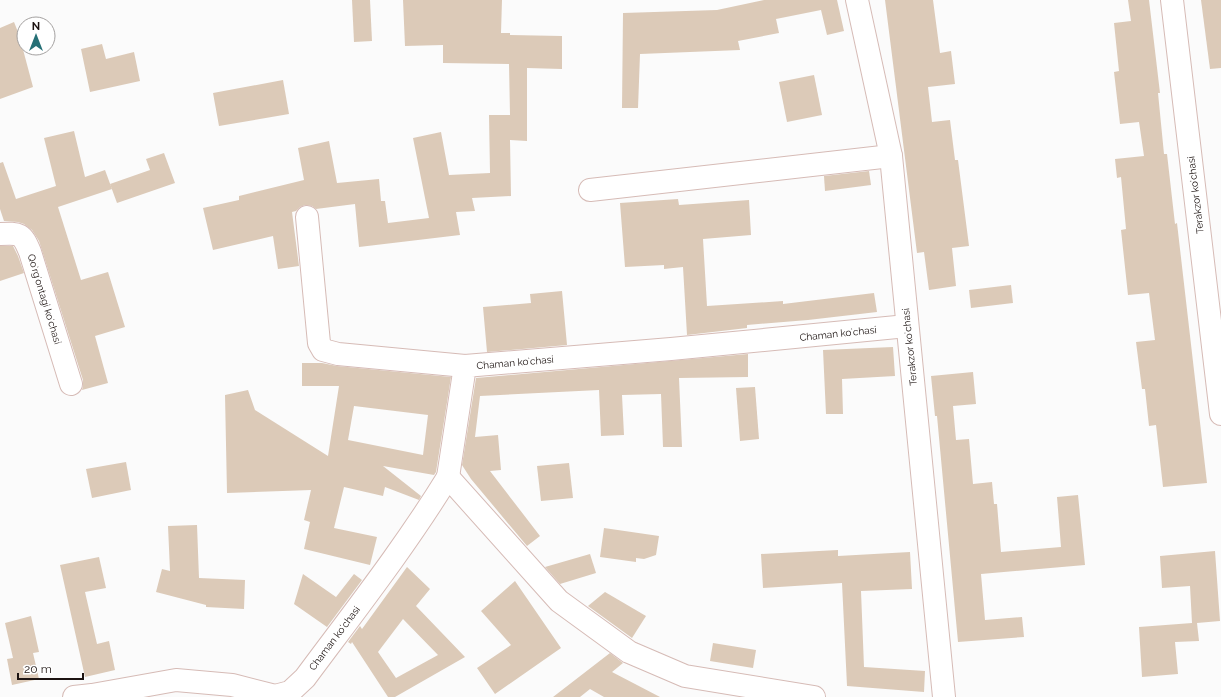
<svg xmlns="http://www.w3.org/2000/svg" width="1221" height="697" viewBox="0 0 1221 697" font-family="Raleway,sans-serif">
  <style>
    .building { fill: #dccab8; fill-rule: evenodd }
    .lines { fill: none; stroke-linecap: round; stroke-linejoin: round }
    .street-casing { stroke: #d6bbb6; stroke-width: 24 }
    .secondary-casing { stroke: #d6bbb6; stroke-width: 24 }
    .street { stroke: #fff; stroke-width: 22 }
    .secondary { stroke: #fff; stroke-width: 22 }
    .labels { text-anchor: middle; stroke-width: 3; stroke-linejoin: round; paint-order: stroke }
    .street-label { font-size: 10px; fill: #1c1311; stroke: #fff }
  </style>
  <rect width="100%" height="100%" fill="#fbfbfb"/>
  <g class="building">
    <path d="M 352,0 L 370,0 L 372,41 L 354,42 Z"/>
    <path d="M 403,0 L 502,0 L 501,33 L 510,33 L 510,35 L 562,36 L 562,69 L 527,68 L 527,141 L 510,140 L 511,196 L 472,198 L 475,211 L 456,212 L 460,235 L 359,247 L 355,204 L 316,209 L 312,206 L 305,205 L 300,207 L 296,211 L 292,212 L 299,266 L 278,269 L 273,236 L 213,250 L 203,208 L 239,200 L 239,196 L 304,180 L 298,148 L 329,141 L 337,183 L 379,179 L 381,201 L 385,201 L 388,223 L 429,218 L 413,138 L 441,132 L 449,175 L 490,173 L 489,115 L 510,115 L 509,64 L 443,63 L 443,45 L 405,46 Z"/>
    <path d="M 764,0 L 837,0 L 844,31 L 827,35 L 821,10 L 776,19 L 779,33 L 738,41 L 740,50 L 640,54 L 638,108 L 622,108 L 623,13 L 717,10 Z"/>
    <path d="M 885,0 L 933,0 L 940,53 L 951,51 L 955,84 L 928,87 L 932,122 L 950,120 L 955,160 L 958,160 L 969,246 L 952,248 L 956,286 L 929,290 L 924,252 L 917,253 Z"/>
    <path d="M 1128,0 L 1149,0 L 1160,93 L 1158,93 L 1164,154 L 1167,154 L 1175,224 L 1177,223 L 1207,483 L 1163,487 L 1156,425 L 1149,426 L 1145,389 L 1142,389 L 1136,342 L 1155,340 L 1149,293 L 1128,295 L 1121,230 L 1126,229 L 1121,177 L 1117,178 L 1115,159 L 1144,156 L 1139,122 L 1120,124 L 1114,72 L 1119,71 L 1114,23 L 1131,21 Z"/>
    <path d="M 1201,0 L 1221,0 L 1221,68 L 1210,69 Z"/>
    <path d="M 14,22 L 22,42 L 21,42 L 33,87 L 0,99 L 0,28 Z"/>
    <path d="M 102,44 L 106,59 L 134,52 L 140,81 L 90,92 L 81,49 Z"/>
    <path d="M 814,75 L 822,115 L 787,122 L 779,82 Z"/>
    <path d="M 283,80 L 289,114 L 219,126 L 213,93 Z"/>
    <path d="M 74,131 L 85,177 L 105,170 L 112,189 L 58,207 L 81,280 L 108,272 L 125,327 L 95,336 L 108,383 L 82,390 L 83,386 L 83,380 L 39,241 L 32,230 L 24,224 L 18,222 L 4,221 L 0,209 L 0,163 L 3,162 L 16,199 L 56,186 L 44,138 Z"/>
    <path d="M 164,153 L 175,183 L 117,203 L 110,184 L 150,170 L 146,159 Z"/>
    <path d="M 869,171 L 871,185 L 825,191 L 824,176 Z"/>
    <path d="M 678,199 L 679,205 L 749,200 L 751,235 L 703,239 L 707,306 L 783,301 L 783,304 L 874,293 L 877,312 L 808,320 L 747,325 L 747,328 L 687,335 L 683,267 L 664,269 L 664,265 L 625,267 L 620,203 Z"/>
    <path d="M 0,246 L 13,246 L 18,256 L 24,273 L 0,281 Z"/>
    <path d="M 1011,285 L 1013,303 L 971,308 L 969,290 Z"/>
    <path d="M 562,291 L 567,345 L 487,352 L 483,307 L 531,303 L 530,294 Z"/>
    <path d="M 893,347 L 895,376 L 842,379 L 843,414 L 826,414 L 823,350 Z"/>
    <path d="M 748,354 L 748,377 L 679,378 L 682,447 L 663,447 L 661,394 L 622,395 L 624,435 L 601,436 L 599,390 L 480,396 L 475,437 L 498,435 L 501,470 L 490,471 L 540,536 L 527,546 L 471,479 L 462,465 L 476,378 Z"/>
    <path d="M 302,363 L 322,363 L 337,366 L 451,377 L 436,472 L 434,475 L 383,466 L 421,496 L 419,500 L 385,487 L 383,496 L 344,487 L 334,528 L 377,537 L 370,565 L 304,549 L 310,522 L 304,520 L 311,490 L 227,493 L 225,395 L 248,390 L 255,410 L 328,456 L 339,386 L 302,386 ZM 354,406 L 428,415 L 423,455 L 348,440 Z"/>
    <path d="M 973,372 L 976,404 L 953,406 L 956,440 L 969,439 L 973,484 L 992,482 L 994,504 L 997,504 L 1001,552 L 1061,547 L 1057,497 L 1078,495 L 1085,565 L 981,574 L 985,620 L 1022,617 L 1024,637 L 958,642 L 937,416 L 935,416 L 931,376 Z"/>
    <path d="M 755,387 L 759,439 L 740,441 L 736,388 Z"/>
    <path d="M 126,462 L 131,490 L 92,498 L 86,469 Z"/>
    <path d="M 569,463 L 573,498 L 541,501 L 537,466 Z"/>
    <path d="M 197,525 L 199,578 L 245,580 L 244,609 L 206,607 L 206,605 L 156,592 L 162,569 L 170,571 L 168,526 Z"/>
    <path d="M 604,528 L 659,536 L 656,555 L 644,559 L 636,558 L 636,562 L 600,557 Z"/>
    <path d="M 838,550 L 838,556 L 910,552 L 912,589 L 861,591 L 864,667 L 925,671 L 924,692 L 847,686 L 842,583 L 763,588 L 761,554 Z"/>
    <path d="M 1215,551 L 1220,621 L 1197,623 L 1199,641 L 1175,642 L 1178,674 L 1142,677 L 1139,627 L 1192,623 L 1190,586 L 1162,588 L 1160,556 Z"/>
    <path d="M 590,554 L 596,573 L 560,584 L 545,567 Z"/>
    <path d="M 99,557 L 106,588 L 85,592 L 97,644 L 109,641 L 115,670 L 85,677 L 60,565 Z"/>
    <path d="M 407,567 L 430,589 L 416,606 L 465,657 L 395,697 L 388,697 L 352,642 L 351,644 L 348,642 L 360,626 L 362,629 ZM 403,619 L 438,655 L 396,678 L 378,652 Z"/>
    <path d="M 303,574 L 336,597 L 354,574 L 362,580 L 327,627 L 294,604 Z"/>
    <path d="M 515,581 L 561,648 L 495,694 L 477,668 L 511,645 L 481,611 Z"/>
    <path d="M 605,592 L 646,616 L 632,638 L 588,606 Z"/>
    <path d="M 31,616 L 39,652 L 33,653 L 39,679 L 12,685 L 7,659 L 13,658 L 5,623 Z"/>
    <path d="M 713,643 L 756,650 L 753,668 L 710,661 Z"/>
    <path d="M 610,653 L 623,663 L 612,672 L 660,697 L 604,697 L 590,689 L 580,697 L 553,697 Z"/>
  </g>
  <g class="lines">
    <g class="street-casing">
      <g id="street">
        <path d="M 857,0 L 891,156 L 944,697"/>
        <path d="M 1172,0 L 1221,414"/>
        <path d="M 590,190 L 891,156"/>
        <path d="M 307,217 L 319,343 L 323,350 L 338,354 L 465,366"/>
        <path d="M 0,234 C 20,233 22,233 30,252 L 71,384"/>
        <path d="M 448,477 L 465,366 L 671,349 L 907,326"/>
      </g>
    </g>
    <g class="secondary-casing">
      <path id="secondary" d="M 74,697 L 92,695 L 176,680 L 232,685 L 275,696 L 290,692 L 305,678 C 354,612 405,547 448,477 L 559,601 L 629,652 L 685,676 L 814,697"/>
    </g>
    <use href="#street" class="street"/>
    <use href="#secondary" class="secondary"/>
  </g>
  <g class="labels">
    <g class="street-label">
      <text transform="translate(1195 195) rotate(-97)" y="4">Terakzor koʻchasi</text>
      <text transform="translate(45 299) rotate(73)" y="4">Qoʻrgʻontagi koʻchasi</text>
      <text transform="translate(838 333) rotate(-6)" y="4">Chaman koʻchasi</text>
      <text transform="translate(909 347) rotate(-96)" y="4">Terakzor koʻchasi</text>
      <text transform="translate(515 362) rotate(-5)" y="4">Chaman koʻchasi</text>
      <text transform="translate(334 638) rotate(-53)" y="4">Chaman koʻchasi</text>
    </g>
  </g>
  <g transform="translate(36 36)"><circle r="19" fill="#ffffff" stroke="#a4a1a0"/>
  <path d="M0-3L7 15L0 10L-7 15Z" fill="#267076"/>
  <text y="-6" font-size="11" font-weight="bold" text-anchor="middle" fill="#1c1311">N</text>
  </g>
  <path d="M18 673v6h65v-6" fill="none" stroke="#1c1311" stroke-width="2"/>
  <text x="24" y="673" font-size="12" fill="#1c1311" stroke="#ffffff" stroke-width="3" paint-order="stroke">20 m</text>
</svg>
